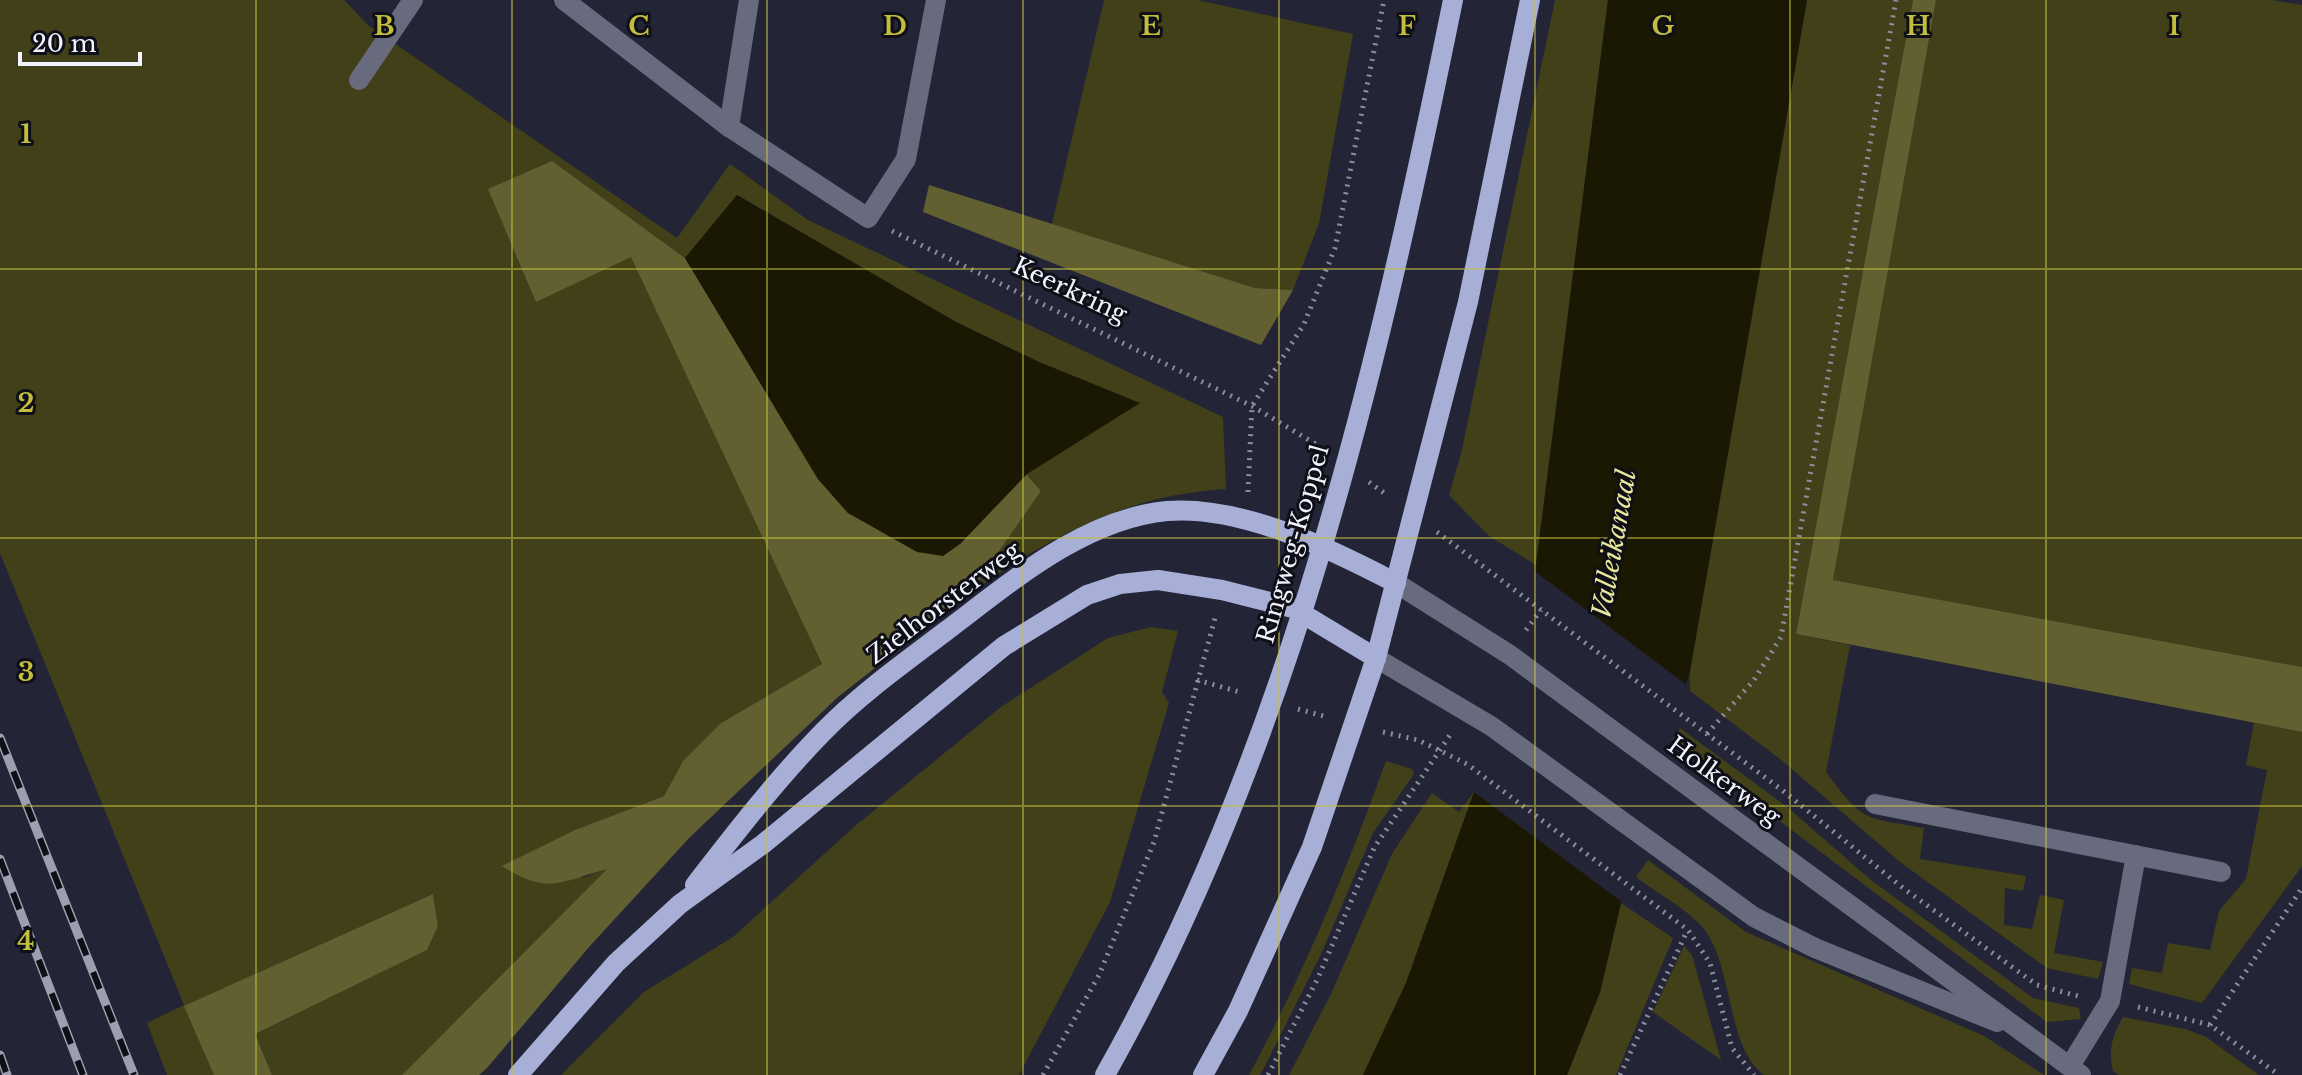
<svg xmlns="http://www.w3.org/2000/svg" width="2302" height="1075" viewBox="0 0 2302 1075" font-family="'Libre Baskerville',serif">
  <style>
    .green { fill: #424019 }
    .forest { fill: #626030 }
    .water { fill: #1a1802 }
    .pier { fill: #232537 }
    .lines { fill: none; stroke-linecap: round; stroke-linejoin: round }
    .path { stroke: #8c8e9d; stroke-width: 5; stroke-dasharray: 2 6; stroke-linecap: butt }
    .minor { stroke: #686b7e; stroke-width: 20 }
    .major { stroke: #a8afd7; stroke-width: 20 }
    .rail-casing { stroke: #9d9fae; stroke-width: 9 }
    .rail { stroke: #0e0f17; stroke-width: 6; stroke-dasharray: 18; stroke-linecap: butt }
    .grid { fill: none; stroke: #c3bd3e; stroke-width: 2; stroke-opacity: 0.55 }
    .labels { text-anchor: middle; stroke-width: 6; stroke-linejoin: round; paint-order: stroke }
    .street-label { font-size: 24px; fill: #f1f3ff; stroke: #0e0f17 }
    .water-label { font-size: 26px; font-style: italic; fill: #eae79a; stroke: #0e0f17 }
    .grid-label { font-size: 26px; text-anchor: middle; font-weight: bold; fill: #c3bd3e; stroke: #0e0f17; stroke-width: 6; stroke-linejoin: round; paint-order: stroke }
  </style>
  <rect width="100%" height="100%" fill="#232537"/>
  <g class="green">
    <path d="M 0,0 L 344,0 L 368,25 L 677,238 L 730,164 L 808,220 L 1223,417 L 1226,489 C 1124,495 1050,537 969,594 L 1041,491 L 1026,474 L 1139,403 L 1039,362 L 956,322 L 737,195 L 685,258 L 552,161 L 631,256 L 822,664 L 721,723 L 683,761 L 664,796 L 575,830 L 583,878 L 609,867 L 402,1075 L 272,1075 L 255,1034 L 427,950 L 438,926 L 433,894 L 185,1006 L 214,1075 L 167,1075 L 147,1023 L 184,1005 L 0,553 Z"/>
    <path d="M 1104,0 L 1197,0 L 1353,34 L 1319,223 L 1293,290 L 1255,288 L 1052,224 Z"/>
    <path d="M 1555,0 L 1608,0 L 1536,565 L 1489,536 L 1449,495 L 1461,454 Z"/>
    <path d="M 1807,0 L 1913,0 L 1796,634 L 1850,645 L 1826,772 C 1864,823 1863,817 1924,828 L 1920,859 L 2026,876 L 2023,891 L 2005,888 L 2004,925 L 2032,929 L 2040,895 L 2064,900 L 2054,953 L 2103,962 L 2098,979 L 2047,968 L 1900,862 L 1780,759 L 1690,691 L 1690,671 Z"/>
    <path d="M 1936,0 L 2272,0 L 2302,5 L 2302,667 L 1833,580 Z"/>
    <path d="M 1151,627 L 1178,631 L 1162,692 L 1169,703 L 1110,902 L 1019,1075 L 561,1075 L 644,992 L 733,937 L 855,826 L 1001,707 L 1108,638 Z"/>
    <path d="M 2254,723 L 2302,732 L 2302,866 L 2202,1003 L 2129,984 L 2132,968 L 2162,973 L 2168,943 L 2210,950 L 2219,911 L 2246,879 L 2267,770 L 2246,765 Z"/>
    <path d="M 1680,728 L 1787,807 L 1871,880 L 2033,998 L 2079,1008 L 2081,1019 L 2047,1022 L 2028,1008 L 1672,740 Z"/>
    <path d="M 1386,761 L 1412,769 L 1414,774 L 1373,833 L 1322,952 L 1264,1068 L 1260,1075 L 1249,1075 C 1304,973 1347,869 1386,761 Z"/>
    <path d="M 1474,792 L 1406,983 L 1363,1075 L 1289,1075 L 1331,994 L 1392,854 L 1432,793 L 1459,812 Z"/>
    <path d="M 1648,860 L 1746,932 L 1984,1036 L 2044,1075 L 1764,1075 C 1726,1047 1734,968 1704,929 C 1688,909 1656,893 1636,877 Z"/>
    <path d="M 1621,903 L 1673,938 L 1616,1075 L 1567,1075 L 1600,992 Z"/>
    <path d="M 1684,946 L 1692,955 L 1721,1060 L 1653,1012 Z"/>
    <path d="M 2123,1017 L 2185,1029 L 2206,1037 L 2259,1075 L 2119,1075 L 2113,1071 C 2108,1049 2112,1037 2123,1017 Z"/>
  </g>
  <g class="forest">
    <path d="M 1913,0 L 1936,0 L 1833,580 L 2302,667 L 2302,732 L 1796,634 Z"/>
    <path d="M 552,161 L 685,258 L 818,479 L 848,513 L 864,520 L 960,544 L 1026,474 L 1041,491 L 969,594 L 838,697 L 690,837 L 589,947 L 487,1068 L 479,1075 L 402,1075 L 607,869 C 560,882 548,895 502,866 L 575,830 L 664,796 L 683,761 L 721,723 L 822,664 L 631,257 L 536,302 L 488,189 Z"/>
    <path d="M 929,185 L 1255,288 L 1293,290 L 1261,345 L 923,212 Z"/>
    <path d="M 433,894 L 438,926 L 427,950 L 255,1034 L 272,1075 L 214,1075 L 184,1006 Z"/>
  </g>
  <g class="water">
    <path d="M 1608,0 L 1807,0 L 1690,671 L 1621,903 L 1600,992 L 1567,1075 L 1363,1075 L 1406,983 L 1474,792 L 1536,565 Z"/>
    <path d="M 737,195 L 956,322 L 1039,362 L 1140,403 L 1027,474 L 960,544 L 943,556 L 917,552 L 848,513 L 818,479 L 685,258 Z"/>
  </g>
  <path class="pier" d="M 1533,570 L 1687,685 L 1622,902 L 1474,792 Z"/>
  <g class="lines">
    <g class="path">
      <path d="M 892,231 L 1252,406 L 1319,446"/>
      <path d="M 1369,482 L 1387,495"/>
      <path d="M 1248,492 L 1252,406 L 1304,324 L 1335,248 L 1384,0"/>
      <path d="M 1437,532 L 1782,790 L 1903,888 L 2037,985 L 2078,996"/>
      <path d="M 1526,630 L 1541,610"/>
      <path d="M 1197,680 L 1243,693"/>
      <path d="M 1298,709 L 1327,717"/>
      <path d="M 1383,732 L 1418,740 L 1467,764 L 1688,930 L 1710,963 L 1732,1048 L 1754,1075"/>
      <path d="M 1707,734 L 1754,680 L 1781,637 L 1896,0"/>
      <path d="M 2138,1007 L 2210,1025 L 2279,1075"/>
      <path d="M 2210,1025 L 2302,888"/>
      <path d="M 1043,1075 L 1099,975 L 1154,842 L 1215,618"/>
      <path d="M 1268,1075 L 1318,978 L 1374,848 L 1450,735"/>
      <path d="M 1620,1075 L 1687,931"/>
    </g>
    <g class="minor">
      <path d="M 564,0 L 729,127 L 868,218 L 906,159 L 936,0"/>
      <path d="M 359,80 L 413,0"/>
      <path d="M 729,127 L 749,0"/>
      <path d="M 1396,583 L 1510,655 L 2081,1075"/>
      <path d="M 1376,658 L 1491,726 L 1754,917 L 1815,948 L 1997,1022"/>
      <path d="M 1875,804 L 2221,872"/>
      <path d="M 2070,1066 L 2110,1001 L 2136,855"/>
    </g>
    <g class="major">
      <path d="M 695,885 C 736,832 777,779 824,731 C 860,694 904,663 946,631 C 1010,583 1083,519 1167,511 C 1242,505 1331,549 1396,583"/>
      <path d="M 518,1075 L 616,963 L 680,904 L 763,844 L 1004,646 L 1087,595 L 1120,584 L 1158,580 L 1222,590 L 1293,608 L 1376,658"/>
      <path d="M 1105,1075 C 1291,745 1378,369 1453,0"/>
      <path d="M 1203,1075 L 1238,1011 L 1312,847 L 1376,658 L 1468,302 L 1530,0"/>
    </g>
    <g class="rail-casing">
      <g id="rail">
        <path d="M 0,738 L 134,1075"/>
        <path d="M 0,859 L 83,1075"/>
        <path d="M 0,1055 L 7,1075"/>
      </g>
    </g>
    <use href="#rail" class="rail"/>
  </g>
  <path class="grid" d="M 256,0 L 256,1075M 512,0 L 512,1075M 767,0 L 767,1075M 1023,0 L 1023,1075M 1279,0 L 1279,1075M 1535,0 L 1535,1075M 1790,0 L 1790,1075M 2046,0 L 2046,1075M 0,269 L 2302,269M 0,538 L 2302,538M 0,806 L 2302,806"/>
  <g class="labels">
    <g class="street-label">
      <text transform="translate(1070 290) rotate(25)" y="8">Keerkring</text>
      <text transform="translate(1293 544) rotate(-74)" y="8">Ringweg-Koppel</text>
      <text transform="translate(944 603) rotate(-37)" y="8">Zielhorsterweg</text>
      <text transform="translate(1724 781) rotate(36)" y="8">Holkerweg</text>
    </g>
    <g class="water-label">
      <text transform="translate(1614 544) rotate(-80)" y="9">Valleikanaal</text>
    </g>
  </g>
  <g class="grid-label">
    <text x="384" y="35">B</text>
    <text x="639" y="35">C</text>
    <text x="895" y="35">D</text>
    <text x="1151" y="35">E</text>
    <text x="1407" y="35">F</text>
    <text x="1663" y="35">G</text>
    <text x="1918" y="35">H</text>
    <text x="2174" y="35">I</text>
    <text x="26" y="143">1</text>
    <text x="26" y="412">2</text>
    <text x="26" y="681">3</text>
    <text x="26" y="950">4</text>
  </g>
  <path d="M20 52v12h120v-12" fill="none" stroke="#f1f3ff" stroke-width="4"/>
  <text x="32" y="52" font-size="24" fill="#f1f3ff" stroke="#0e0f17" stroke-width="6" paint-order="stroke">20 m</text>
</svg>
